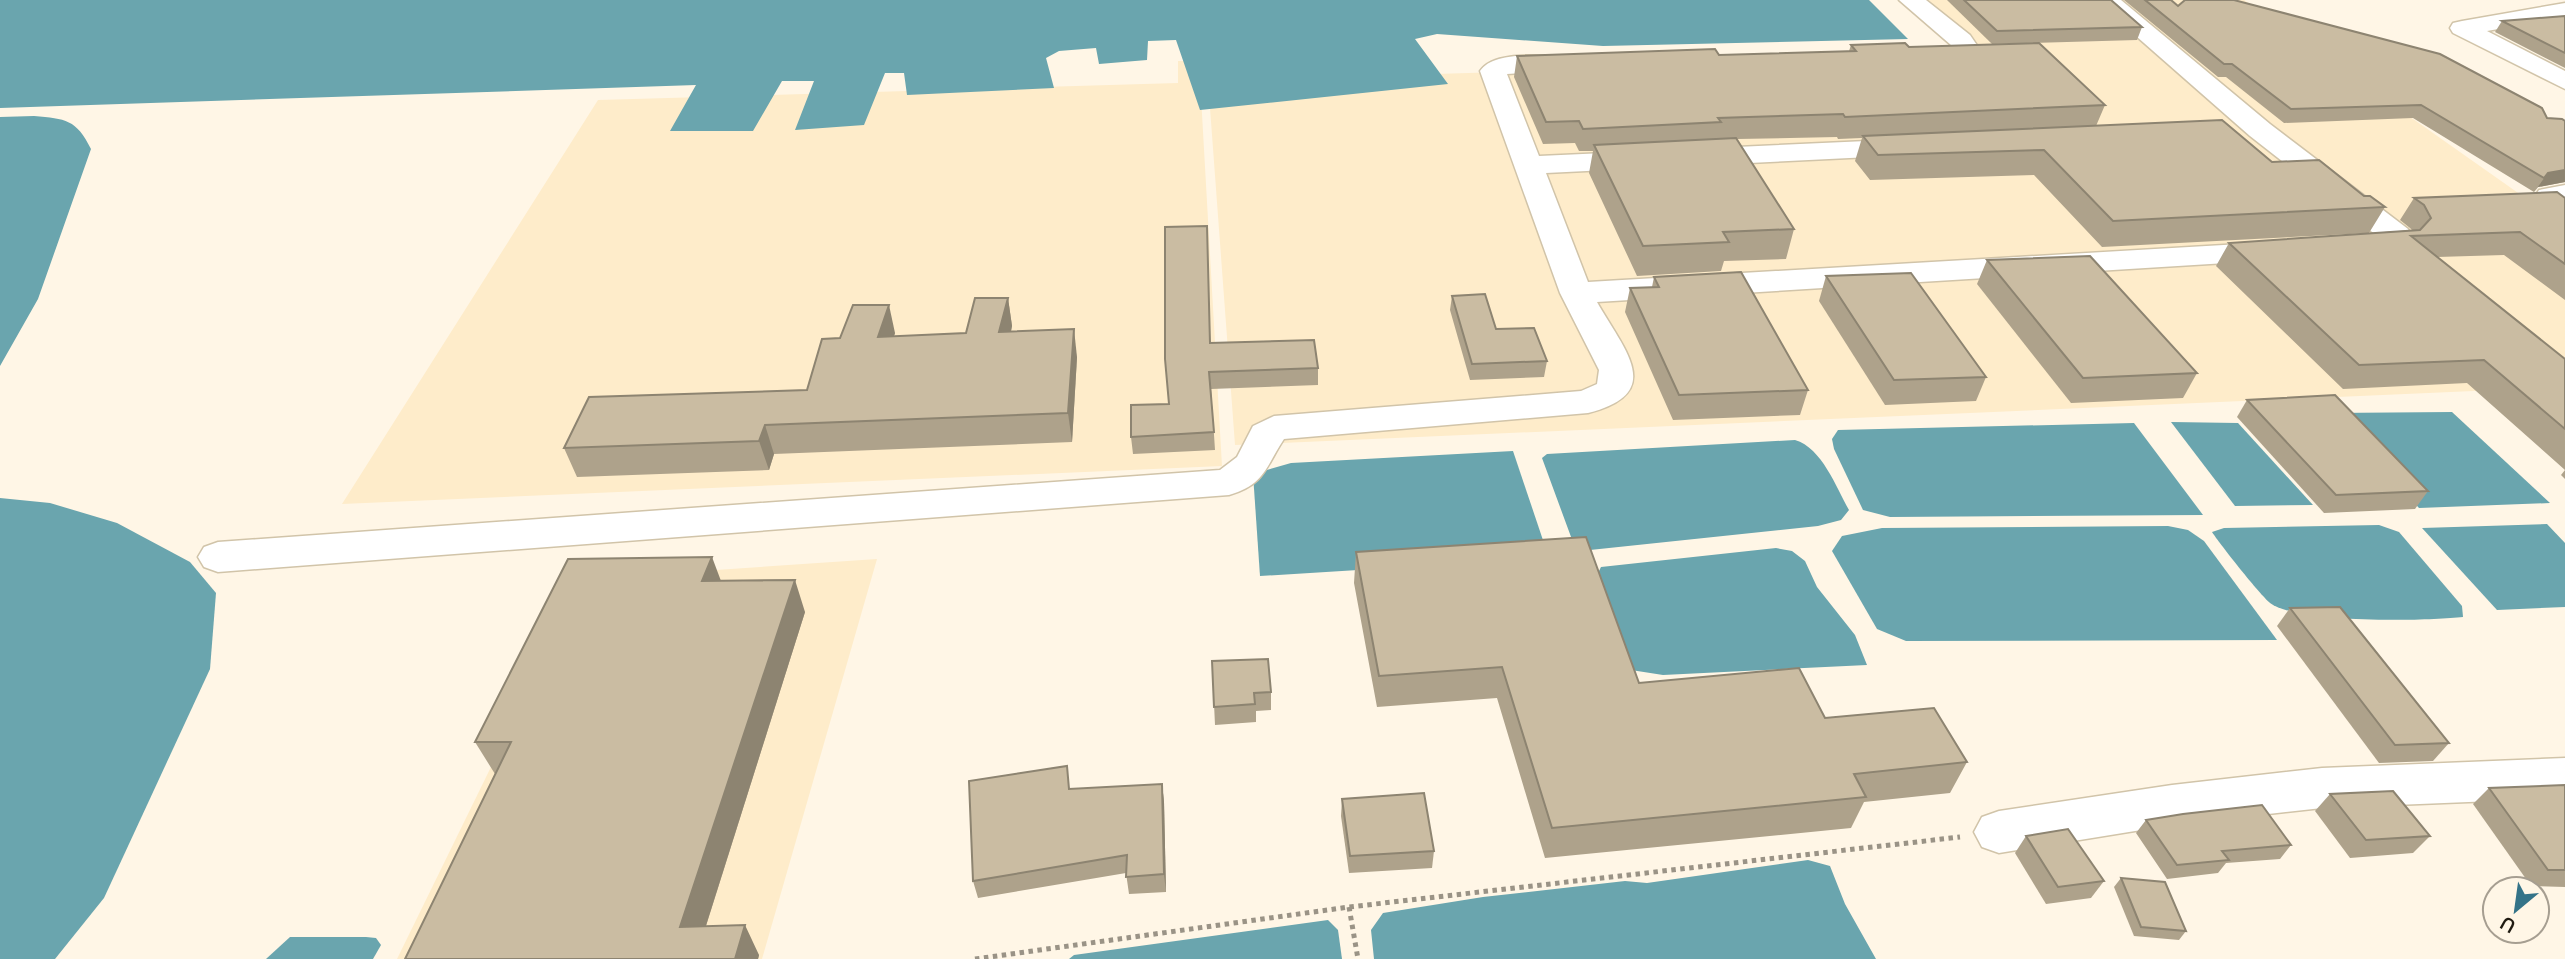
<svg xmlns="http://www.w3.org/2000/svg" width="2565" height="959" viewBox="0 0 2565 959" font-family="'Nunito Sans',sans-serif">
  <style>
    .built { fill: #feecca }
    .water { fill: #6aa5ae }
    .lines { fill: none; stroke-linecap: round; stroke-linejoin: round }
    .minor-casing { stroke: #d1c4a9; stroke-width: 3 }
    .path { stroke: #9a9386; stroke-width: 5; stroke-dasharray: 4.5 4.5; stroke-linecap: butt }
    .minor { fill: #fff; fill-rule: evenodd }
    .wall { fill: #aea28b }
    .shaded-wall { fill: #8d8471 }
    .building { fill: #cabca2; stroke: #8d8471; stroke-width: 2 }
  </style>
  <rect width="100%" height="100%" fill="#fff6e6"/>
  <g class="built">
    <path d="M 1906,0 L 2244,0 L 2565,226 L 2565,387 L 1235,445 L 1208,81 L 1963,58 Z"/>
    <path d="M 1178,61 L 1199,61 L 1222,466 L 342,504 L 598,100 L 1178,83 Z"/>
    <path d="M 877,559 L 762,959 L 397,959 L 583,579 Z"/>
  </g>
  <g class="water">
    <path d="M 0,0 L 1869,0 L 1908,39 L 1603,46 L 1437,34 L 1415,39 L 1448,84 L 1200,110 L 1176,40 L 1148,41 L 1147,60 L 1099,64 L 1096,48 L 1059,51 L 1046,58 L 1054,88 L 907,95 L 904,73 L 885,73 L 864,125 L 795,130 L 814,81 L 782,81 L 753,131 L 670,131 L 696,85 L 0,108 Z"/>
    <path d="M 34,116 C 66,119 76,119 91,149 L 38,299 L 0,366 L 0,117 Z"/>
    <path d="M 2452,412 L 2550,503 L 2419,508 L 2330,413 Z"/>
    <path d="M 2171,422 L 2238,423 L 2313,505 L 2235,506 Z"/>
    <path d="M 2134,423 L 2203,515 L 1890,517 L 1863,510 L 1834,449 L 1832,439 L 1838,430 Z"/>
    <path d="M 1795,440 C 1822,448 1836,487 1849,510 L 1841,520 L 1818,526 L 1590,550 L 1574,545 L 1542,458 L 1547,454 Z"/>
    <path d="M 1513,451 L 1549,558 L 1260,576 L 1253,474 L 1291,463 Z"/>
    <path d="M 0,498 L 50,503 L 117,523 L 190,562 L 216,593 L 210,669 L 104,898 L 55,959 L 0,959 Z"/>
    <path d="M 2547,524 L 2565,543 L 2565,607 L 2497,610 L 2422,528 Z"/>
    <path d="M 2379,525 L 2399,532 L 2462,606 L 2463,617 C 2426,621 2299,624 2270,603 C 2260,595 2219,543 2212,532 L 2224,528 Z"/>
    <path d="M 2168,526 L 2188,530 L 2204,541 L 2277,640 L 1906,641 L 1877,629 L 1832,551 L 1842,536 L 1882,528 Z"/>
    <path d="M 1776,548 L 1792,551 L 1805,561 L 1817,587 L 1855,635 L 1867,665 L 1663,675 L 1631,670 L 1598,573 L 1601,567 Z"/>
    <path d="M 1808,860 L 1830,866 L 1845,904 L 1876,959 L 1374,959 L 1371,930 L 1383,913 L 1483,897 L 1625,881 L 1647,883 Z"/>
    <path d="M 1328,920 L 1338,930 L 1342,959 L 1069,959 L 1074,955 Z"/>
    <path d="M 290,937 L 366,937 L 376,938 L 381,945 L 373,959 L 266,959 Z"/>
  </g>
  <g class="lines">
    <g class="minor-casing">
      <g id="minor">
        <path d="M 1899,0 L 1926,0 L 1970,35 L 1983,54 L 1979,59 L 1961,59 L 1951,45 Z"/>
        <path d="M 2095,0 L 2121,0 L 2270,124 L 2408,229 L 2414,240 C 2401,258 2368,256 2349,252 L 2344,245 L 2349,238 L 2376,235 L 2250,136 Z"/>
        <path d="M 2565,3 L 2565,17 L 2487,31 L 2565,71 L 2565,89 L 2453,33 L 2450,28 L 2453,23 L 2462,21 Z"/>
        <path d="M 1569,56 L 1578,59 L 1582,64 L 1578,69 L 1507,74 L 1539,156 L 1911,139 L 1921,141 L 1925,147 L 1921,153 L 1911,155 L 1546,173 L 1588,282 L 2275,242 L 2286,244 L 2291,251 L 2286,258 L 2275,260 L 1597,302 C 1624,350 1667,393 1588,413 L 1284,439 C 1266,466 1265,485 1229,495 L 218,572 L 204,567 L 198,557 L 204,547 L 218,542 L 1220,470 L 1237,457 L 1253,426 L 1274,416 L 1581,391 L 1597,384 L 1599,370 L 1560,293 L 1480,71 C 1495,49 1545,57 1569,56 Z"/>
        <path d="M 2565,185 L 2565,203 L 2539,202 L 2535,196 L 2539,190 Z"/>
        <path d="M 2565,758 L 2565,798 L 2322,808 L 2172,825 L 1999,853 L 1982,847 L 1974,832 L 1982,817 L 1999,811 L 2172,785 L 2322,768 Z"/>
      </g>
    </g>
    <g class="path">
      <path d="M 1349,907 L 1358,959"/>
      <path d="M 975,959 L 1349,907 L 1960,837"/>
    </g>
    <use href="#minor" class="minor"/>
  </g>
  <g class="wall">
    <path d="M 1947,0 L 2111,0 L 2142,27 L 2137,40 L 1992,44 Z"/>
    <path d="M 2124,0 L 2171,0 L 2178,6 L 2547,118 L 2565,121 L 2565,184 L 2565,182 L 2538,187 L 2534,192 L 2413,118 L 2284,123 L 2226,77 L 2218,77 Z"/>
    <path d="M 2565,16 L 2565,68 L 2495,32 L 2502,21 Z"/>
    <path d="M 1851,45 L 1909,47 L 2105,105 L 2096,126 L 2272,162 L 2364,196 L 2385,207 L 2369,233 L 2102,247 L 2034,175 L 1870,180 L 1855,161 L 1862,138 L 1838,139 L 1837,137 L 1737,139 L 1794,229 L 1786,259 L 1724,261 L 1721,271 L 1637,276 L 1589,173 L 1593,151 L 1579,151 L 1575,143 L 1543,144 L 1514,77 L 1517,56 L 1719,55 L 1849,51 Z"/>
    <path d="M 2414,198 L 2565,198 L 2565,300 L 2504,255 L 2437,257 L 2565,359 L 2565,479 L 2561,475 L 2565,470 L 2467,383 L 2343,389 L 2216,266 L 2229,243 L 2412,230 L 2410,228 L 2400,220 Z"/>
    <path d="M 1987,260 L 2197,373 L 2183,398 L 2071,403 L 1977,284 Z"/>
    <path d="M 1826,276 L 1986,377 L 1976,401 L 1885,405 L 1819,301 Z"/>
    <path d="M 1654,277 L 1808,390 L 1800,415 L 1673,420 L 1625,312 L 1630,288 L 1652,287 Z"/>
    <path d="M 1452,296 L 1496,329 L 1547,361 L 1544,377 L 1470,380 L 1450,310 Z"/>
    <path d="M 1008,298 L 1012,326 L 1011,332 L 1077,357 L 1072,442 L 774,454 L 769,470 L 577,477 L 564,448 L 807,390 L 840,338 L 895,333 L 894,336 L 966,333 Z"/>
    <path d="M 1211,343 L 1318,368 L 1318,385 L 1211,389 L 1215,450 L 1133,454 L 1131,437 L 1169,404 Z"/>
    <path d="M 2247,400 L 2428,491 L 2415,509 L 2324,513 L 2237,417 Z"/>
    <path d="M 1356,552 L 1639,683 L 1825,718 L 1967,762 L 1950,793 L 1864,802 L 1851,828 L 1545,858 L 1497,698 L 1377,707 L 1354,583 Z"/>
    <path d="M 721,581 L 805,612 L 706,926 L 759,955 L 758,959 L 405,959 L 495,774 L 475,742 Z"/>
    <path d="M 2290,608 L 2449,743 L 2433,761 L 2379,763 L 2277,626 Z"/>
    <path d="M 1212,661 L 1271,692 L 1271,710 L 1256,711 L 1256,722 L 1215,725 Z"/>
    <path d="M 1162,784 L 1164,802 L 1166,892 L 1129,894 L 1126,873 L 978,898 L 973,881 L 1070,789 Z"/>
    <path d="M 2565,785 L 2565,887 L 2531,886 L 2473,804 L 2489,788 Z"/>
    <path d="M 2330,794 L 2430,836 L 2413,853 L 2350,858 L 2315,811 Z"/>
    <path d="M 1342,799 L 1434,851 L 1432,868 L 1349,873 L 1341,816 Z"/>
    <path d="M 2146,820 L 2291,845 L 2280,859 L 2226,863 L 2218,873 L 2167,879 L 2136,833 Z"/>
    <path d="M 2026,836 L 2104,881 L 2091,898 L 2046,904 L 2015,853 Z"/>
    <path d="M 2121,878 L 2186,931 L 2179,940 L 2134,936 L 2114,887 Z"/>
  </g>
  <g class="shaded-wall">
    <path d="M 2565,170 L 2565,182 L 2538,187 L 2534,192 L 2548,173 Z"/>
    <path d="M 1008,298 L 1012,326 L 1004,360 L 999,332 Z"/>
    <path d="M 889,305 L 895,333 L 884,365 L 878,337 Z"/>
    <path d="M 1074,329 L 1077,357 L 1072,442 L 1068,413 Z"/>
    <path d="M 765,425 L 774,454 L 769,470 L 759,441 Z"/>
    <path d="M 712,557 L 724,589 L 702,581 Z"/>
    <path d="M 795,580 L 805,612 L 696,957 L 680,927 Z"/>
    <path d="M 1162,784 L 1164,802 L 1166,892 L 1164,874 Z"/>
    <path d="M 745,925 L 759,955 L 758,959 L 735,959 Z"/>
  </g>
  <g class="building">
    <path d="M 1964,0 L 2111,0 L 2142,27 L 1997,31 Z"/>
    <path d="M 2145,0 L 2171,0 L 2178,6 L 2185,0 L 2234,0 L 2440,54 L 2542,108 L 2547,118 L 2562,119 L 2565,121 L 2565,170 L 2548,173 L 2544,178 L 2421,105 L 2291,109 L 2232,64 L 2224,64 Z"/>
    <path d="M 2565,16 L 2565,53 L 2502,21 Z"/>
    <path d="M 1905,43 L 1909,47 L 2039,43 L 2105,105 L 1845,117 L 1843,114 L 1718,118 L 1721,122 L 1583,129 L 1579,121 L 1546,122 L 1517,56 L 1715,49 L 1719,55 L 1856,51 L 1851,45 Z"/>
    <path d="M 2222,120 L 2272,162 L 2319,160 L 2364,196 L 2370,196 L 2385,207 L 2113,221 L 2044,150 L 1878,155 L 1863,136 Z"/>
    <path d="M 1736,138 L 1794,229 L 1723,232 L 1729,242 L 1643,246 L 1594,145 Z"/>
    <path d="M 2557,192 L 2565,198 L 2565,264 L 2520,232 L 2411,236 L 2565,359 L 2565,429 L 2484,360 L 2359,365 L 2229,243 L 2420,230 L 2431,218 L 2424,205 L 2414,198 Z"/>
    <path d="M 1207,226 L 1210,343 L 1314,340 L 1318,368 L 1209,372 L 1214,432 L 1131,437 L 1131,405 L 1169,404 L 1165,359 L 1165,227 Z"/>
    <path d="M 2090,256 L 2197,373 L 2083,378 L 1987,260 Z"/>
    <path d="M 1741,272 L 1808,390 L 1679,395 L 1630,288 L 1659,287 L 1654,277 Z"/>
    <path d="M 1911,273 L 1986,377 L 1894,380 L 1826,276 Z"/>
    <path d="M 1485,294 L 1496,329 L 1534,328 L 1547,361 L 1472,364 L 1452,296 Z"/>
    <path d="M 975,298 L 1008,298 L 999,332 L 1074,329 L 1068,413 L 765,425 L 759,441 L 564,448 L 589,397 L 807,390 L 822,339 L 840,338 L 853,305 L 889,305 L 878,337 L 966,333 Z"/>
    <path d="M 2335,395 L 2428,491 L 2336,495 L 2247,400 Z"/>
    <path d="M 1586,537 L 1639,683 L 1799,668 L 1825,718 L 1934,708 L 1967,762 L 1854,774 L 1866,797 L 1552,828 L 1502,667 L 1379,676 L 1356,552 Z"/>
    <path d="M 712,557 L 702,581 L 795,580 L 680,927 L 745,925 L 735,959 L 405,959 L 511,742 L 475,742 L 568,559 Z"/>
    <path d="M 2340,607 L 2449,743 L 2395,745 L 2290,608 Z"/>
    <path d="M 1268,659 L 1271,692 L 1254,693 L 1255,704 L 1214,707 L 1212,661 Z"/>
    <path d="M 1067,766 L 1069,789 L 1162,784 L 1164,874 L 1126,877 L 1127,855 L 973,881 L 969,781 Z"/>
    <path d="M 2565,785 L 2565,870 L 2548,870 L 2489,788 Z"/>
    <path d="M 2393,791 L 2430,836 L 2366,840 L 2330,794 Z"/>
    <path d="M 1424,793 L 1434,851 L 1350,856 L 1342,799 Z"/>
    <path d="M 2262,805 L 2291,845 L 2222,851 L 2229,860 L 2177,865 L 2146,820 L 2183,814 Z"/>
    <path d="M 2068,829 L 2104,881 L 2058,887 L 2026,836 Z"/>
    <path d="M 2121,878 L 2165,882 L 2186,931 L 2141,927 Z"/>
  </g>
  <g transform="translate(2516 910) rotate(209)"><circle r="33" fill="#fff6e6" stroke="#a69e91" stroke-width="2"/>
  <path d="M0-5L12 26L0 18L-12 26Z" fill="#347388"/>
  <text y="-10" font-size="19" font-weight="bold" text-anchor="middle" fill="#201b11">U</text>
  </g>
</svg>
